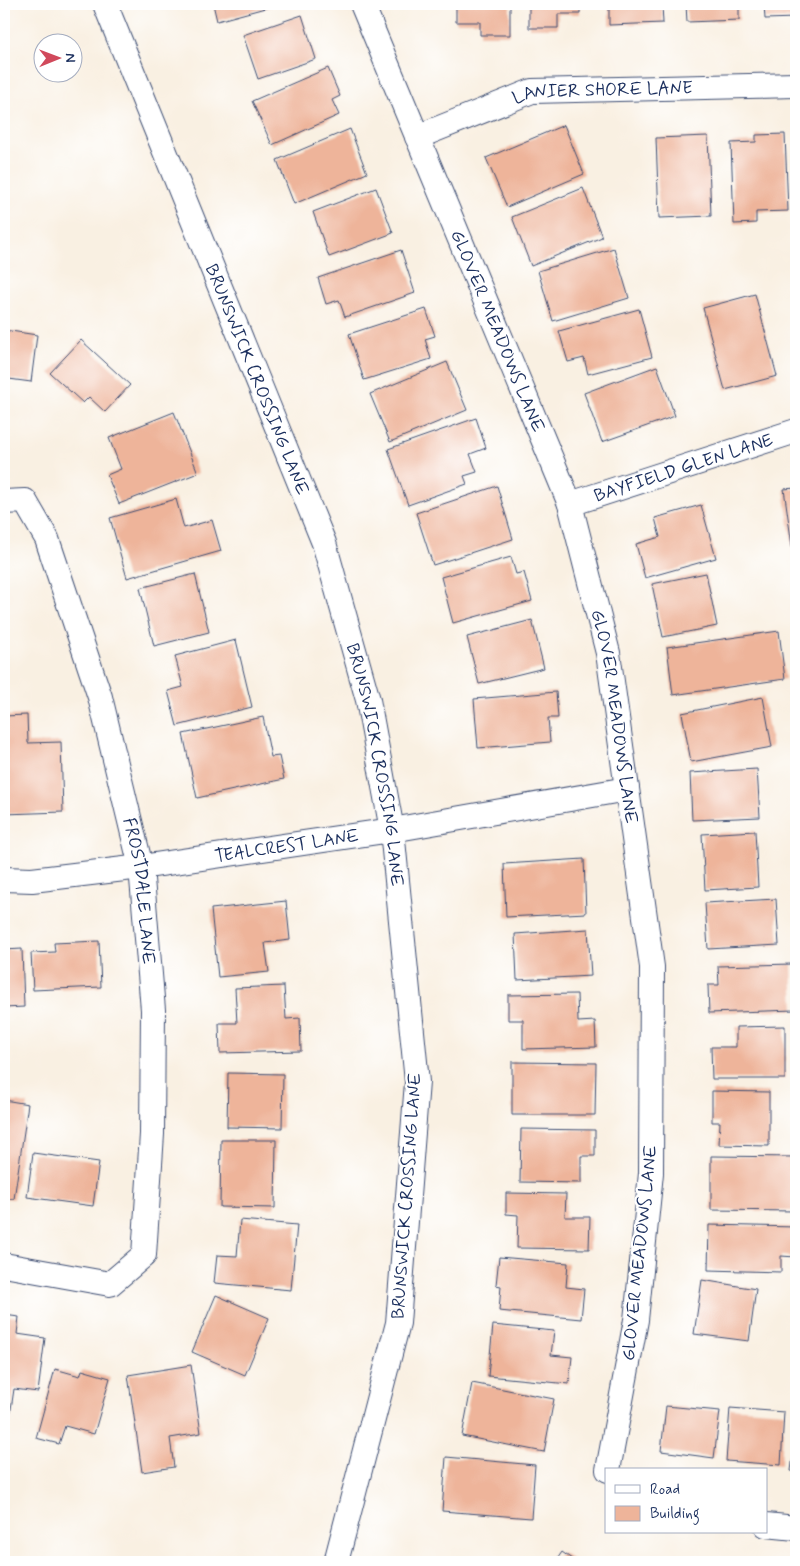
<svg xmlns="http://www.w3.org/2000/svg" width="800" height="1566" viewBox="0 0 800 1566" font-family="Mynerve,sans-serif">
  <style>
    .building { fill: #eeb49a }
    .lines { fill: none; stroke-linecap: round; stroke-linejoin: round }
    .minor-casing { stroke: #3c4c72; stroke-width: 26 }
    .minor { stroke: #fff; stroke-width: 24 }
    .labels { text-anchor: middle; stroke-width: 4.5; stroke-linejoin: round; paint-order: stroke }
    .street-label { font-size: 18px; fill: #1b2f5e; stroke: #fff }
  </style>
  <rect width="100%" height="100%" fill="#fff"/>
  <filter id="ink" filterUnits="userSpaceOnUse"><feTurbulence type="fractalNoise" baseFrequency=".02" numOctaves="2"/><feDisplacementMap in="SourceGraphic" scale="10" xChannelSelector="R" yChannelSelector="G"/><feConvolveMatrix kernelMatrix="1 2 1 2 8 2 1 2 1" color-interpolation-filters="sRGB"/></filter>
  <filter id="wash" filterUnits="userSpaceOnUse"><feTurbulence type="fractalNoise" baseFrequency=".0096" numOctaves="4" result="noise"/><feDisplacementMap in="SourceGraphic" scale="20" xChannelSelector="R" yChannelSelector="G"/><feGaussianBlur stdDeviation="1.12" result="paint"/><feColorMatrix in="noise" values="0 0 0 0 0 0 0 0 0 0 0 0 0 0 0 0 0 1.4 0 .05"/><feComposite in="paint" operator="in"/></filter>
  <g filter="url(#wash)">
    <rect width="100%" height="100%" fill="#f9f0e2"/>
    <g id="blocks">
      <g class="building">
        <path d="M 213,4 L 280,4 L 217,21 Z"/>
        <path d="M 456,4 L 510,4 L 510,35 L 480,35 L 480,22 L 456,22 Z"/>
        <path d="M 529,4 L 580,4 L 580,14 L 558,14 L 558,28 L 529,28 Z"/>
        <path d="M 609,4 L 662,4 L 663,23 L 609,25 Z"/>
        <path d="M 686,4 L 739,4 L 739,20 L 687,22 Z"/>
        <path d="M 764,4 L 796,4 L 796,18 L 765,19 Z"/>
        <path d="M 302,15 L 316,59 L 258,79 L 243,35 Z"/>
        <path d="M 328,68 L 340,96 L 332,100 L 339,115 L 272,145 L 252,101 Z"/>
        <path d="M 564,125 L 584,174 L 507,207 L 486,158 Z"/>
        <path d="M 350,129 L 367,173 L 294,204 L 277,160 Z"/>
        <path d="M 785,134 L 788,211 L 756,212 L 756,223 L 734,224 L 731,143 L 756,142 L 756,135 Z"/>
        <path d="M 708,136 L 711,216 L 659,218 L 656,138 Z"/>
        <path d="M 376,188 L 393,233 L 329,257 L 313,212 Z"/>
        <path d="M 583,188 L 602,237 L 531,266 L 512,217 Z"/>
        <path d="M 614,248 L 629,298 L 553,321 L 538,271 Z"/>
        <path d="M 401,250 L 415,293 L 345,317 L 339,300 L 326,304 L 318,278 Z"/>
        <path d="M 755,294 L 777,376 L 725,390 L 703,308 Z"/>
        <path d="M 426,309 L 435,336 L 425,339 L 431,359 L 364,380 L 349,334 Z"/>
        <path d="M 639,309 L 652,357 L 588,374 L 584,358 L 568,362 L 559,331 Z"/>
        <path d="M 4,330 L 37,335 L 31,382 L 9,379 L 8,389 L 4,389 Z"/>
        <path d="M 81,340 L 130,385 L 105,412 L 89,397 L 83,403 L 50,373 Z"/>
        <path d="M 447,362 L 467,410 L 390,442 L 370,394 Z"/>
        <path d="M 657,366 L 675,416 L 602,442 L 584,393 Z"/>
        <path d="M 174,412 L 198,473 L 119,504 L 107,475 L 121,469 L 109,438 Z"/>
        <path d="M 476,418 L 486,448 L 470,454 L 477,472 L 464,476 L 467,484 L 408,505 L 388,449 Z"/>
        <path d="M 497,486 L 513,539 L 433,565 L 416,513 Z"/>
        <path d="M 796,488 L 796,567 L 795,567 L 784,489 Z"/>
        <path d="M 176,499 L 184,528 L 212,520 L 221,551 L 127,578 L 110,518 Z"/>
        <path d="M 701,505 L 716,558 L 645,578 L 636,544 L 660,537 L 655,518 Z"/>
        <path d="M 511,557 L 516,574 L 524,572 L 532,601 L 453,623 L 441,577 Z"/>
        <path d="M 4,570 L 5,570 L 8,637 L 4,637 Z"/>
        <path d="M 706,573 L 717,626 L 663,637 L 652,584 Z"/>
        <path d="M 195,574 L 209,632 L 154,646 L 140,588 Z"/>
        <path d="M 532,620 L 544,668 L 479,684 L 467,637 Z"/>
        <path d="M 779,631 L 785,679 L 673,695 L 667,647 Z"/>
        <path d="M 236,640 L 252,707 L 177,726 L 168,691 L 183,687 L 175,656 Z"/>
        <path d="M 556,692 L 558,718 L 548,718 L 550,742 L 478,748 L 474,699 Z"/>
        <path d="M 763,697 L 772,747 L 691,762 L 682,713 Z"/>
        <path d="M 27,715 L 28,743 L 61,742 L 63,812 L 4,814 L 4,716 Z"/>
        <path d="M 263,717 L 271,757 L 279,756 L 284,779 L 197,798 L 183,734 Z"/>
        <path d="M 757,769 L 760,817 L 692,820 L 690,773 Z"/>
        <path d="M 755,831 L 758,887 L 705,890 L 702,834 Z"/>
        <path d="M 584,859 L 586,913 L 506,917 L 504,864 Z"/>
        <path d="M 776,899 L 779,945 L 708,949 L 705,903 Z"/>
        <path d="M 286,901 L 290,940 L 265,943 L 269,972 L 218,977 L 211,909 Z"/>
        <path d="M 588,929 L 591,976 L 517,980 L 515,934 Z"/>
        <path d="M 99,941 L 101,987 L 33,990 L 31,953 L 55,952 L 54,943 Z"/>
        <path d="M 22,949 L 24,1007 L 4,1008 L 4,950 Z"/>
        <path d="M 792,964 L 794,1010 L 709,1013 L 708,985 L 719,985 L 718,966 Z"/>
        <path d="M 284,986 L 286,1019 L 300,1018 L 301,1051 L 220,1053 L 219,1023 L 237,1023 L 235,988 Z"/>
        <path d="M 577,994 L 578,1022 L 595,1021 L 596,1047 L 523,1049 L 523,1020 L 508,1020 L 508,995 Z"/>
        <path d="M 785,1026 L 785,1079 L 712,1079 L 711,1047 L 736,1047 L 736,1027 Z"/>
        <path d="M 512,1062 L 596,1063 L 595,1115 L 512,1115 Z"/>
        <path d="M 228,1073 L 283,1074 L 282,1128 L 227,1127 Z"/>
        <path d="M 712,1091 L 769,1092 L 769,1146 L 719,1145 L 720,1122 L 712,1122 Z"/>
        <path d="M 4,1100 L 28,1104 L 14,1199 L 4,1198 Z"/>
        <path d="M 521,1129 L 595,1130 L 595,1156 L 581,1156 L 581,1183 L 520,1182 Z"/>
        <path d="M 221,1140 L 276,1140 L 275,1208 L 220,1207 Z"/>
        <path d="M 33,1153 L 99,1162 L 93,1206 L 27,1197 Z"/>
        <path d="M 711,1156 L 796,1157 L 796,1211 L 711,1210 Z"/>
        <path d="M 506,1193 L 566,1194 L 565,1217 L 590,1217 L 589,1249 L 517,1248 L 518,1215 L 506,1214 Z"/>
        <path d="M 240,1220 L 297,1225 L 291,1290 L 214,1283 L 217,1255 L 237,1256 Z"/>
        <path d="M 709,1225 L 796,1227 L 796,1257 L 781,1256 L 781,1272 L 708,1270 Z"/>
        <path d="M 499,1257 L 568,1263 L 566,1287 L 584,1289 L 581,1319 L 499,1311 L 501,1286 L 496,1285 Z"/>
        <path d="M 702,1280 L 756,1289 L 749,1341 L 694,1334 Z"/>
        <path d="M 216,1295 L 269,1318 L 245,1375 L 192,1352 Z"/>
        <path d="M 4,1315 L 19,1317 L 17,1334 L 45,1338 L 38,1392 L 14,1389 L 10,1416 L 4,1415 Z"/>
        <path d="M 493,1325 L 554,1331 L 551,1355 L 572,1357 L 569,1384 L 488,1376 Z"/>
        <path d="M 191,1365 L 201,1433 L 170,1438 L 174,1467 L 142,1472 L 128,1375 Z"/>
        <path d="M 55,1369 L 80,1376 L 82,1370 L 110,1378 L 94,1434 L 65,1426 L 59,1444 L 36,1438 Z"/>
        <path d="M 472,1383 L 554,1399 L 544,1452 L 462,1436 Z"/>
        <path d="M 666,1406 L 720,1411 L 714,1458 L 661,1451 Z"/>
        <path d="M 730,1408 L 784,1412 L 781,1465 L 726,1461 Z"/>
        <path d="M 795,1438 L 796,1438 L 796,1472 L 791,1471 Z"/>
        <path d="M 446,1457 L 535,1465 L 531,1518 L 442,1511 Z"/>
        <path d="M 562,1552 L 576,1562 L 555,1562 Z"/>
      </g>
    </g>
  </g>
  <g filter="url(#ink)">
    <use href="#blocks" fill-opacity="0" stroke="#3c4c72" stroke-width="1"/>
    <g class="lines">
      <g class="minor-casing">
        <g id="minor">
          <path id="s1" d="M 105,4 L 324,543 L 368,700 L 392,830 L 417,1082 L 398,1323 L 336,1562"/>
          <path id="s2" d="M 362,4 L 570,504 L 608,653 L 652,967 L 651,1173 L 636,1320 L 608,1470"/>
          <path id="s3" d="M 417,137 L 532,91 L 796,85"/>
          <path id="s4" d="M 4,502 L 25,501 L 47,539 L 100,697 L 141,867 L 153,1010 L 152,1134 L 144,1255 L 110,1284 L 4,1265"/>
          <path id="s5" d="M 570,504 L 796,431"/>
          <path id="s6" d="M 4,879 L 32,880 L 141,867 L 392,830 L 627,789"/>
          <path d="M 766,1525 L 796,1528"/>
        </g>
      </g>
      <use href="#minor" class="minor"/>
    </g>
  </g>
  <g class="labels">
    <g class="street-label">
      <text dy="6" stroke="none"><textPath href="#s3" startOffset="194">LANIER SHORE LANE</textPath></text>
      <text dy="6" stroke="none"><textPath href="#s2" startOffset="354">GLOVER MEADOWS LANE</textPath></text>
      <text dy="6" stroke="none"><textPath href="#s1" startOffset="405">BRUNSWICK CROSSING LANE</textPath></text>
      <text dy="6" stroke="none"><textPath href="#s5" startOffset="119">BAYFIELD GLEN LANE</textPath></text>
      <text dy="6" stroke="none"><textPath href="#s2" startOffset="759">GLOVER MEADOWS LANE</textPath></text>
      <text dy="6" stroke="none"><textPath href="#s1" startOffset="810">BRUNSWICK CROSSING LANE</textPath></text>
      <text dy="6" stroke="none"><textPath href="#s6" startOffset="285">TEALCREST LANE</textPath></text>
      <text dy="6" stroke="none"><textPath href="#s4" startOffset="430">FROSTDALE LANE</textPath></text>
      <text transform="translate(406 1196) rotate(-86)" y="6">BRUNSWICK CROSSING LANE</text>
      <text transform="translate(639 1253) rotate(-84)" y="6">GLOVER MEADOWS LANE</text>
    </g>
  </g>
  <rect width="800" height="1566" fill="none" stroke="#fff" stroke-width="20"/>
  <rect x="605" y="1468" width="162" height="65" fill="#ffffff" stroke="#a4acbf"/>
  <rect x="615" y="1485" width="25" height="8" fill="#ffffff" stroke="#a4acbf"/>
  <text x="650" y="1494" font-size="15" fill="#1b2f5e">Road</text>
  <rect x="615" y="1506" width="25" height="15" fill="#eeb49a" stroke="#a4acbf"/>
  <text x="650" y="1518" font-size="15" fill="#1b2f5e">Building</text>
  <g transform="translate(58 58) rotate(89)"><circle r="24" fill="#ffffff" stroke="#a4acbf"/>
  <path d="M0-4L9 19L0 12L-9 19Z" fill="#d1495b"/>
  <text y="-8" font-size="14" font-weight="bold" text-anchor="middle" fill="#1b2f5e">N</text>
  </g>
</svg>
